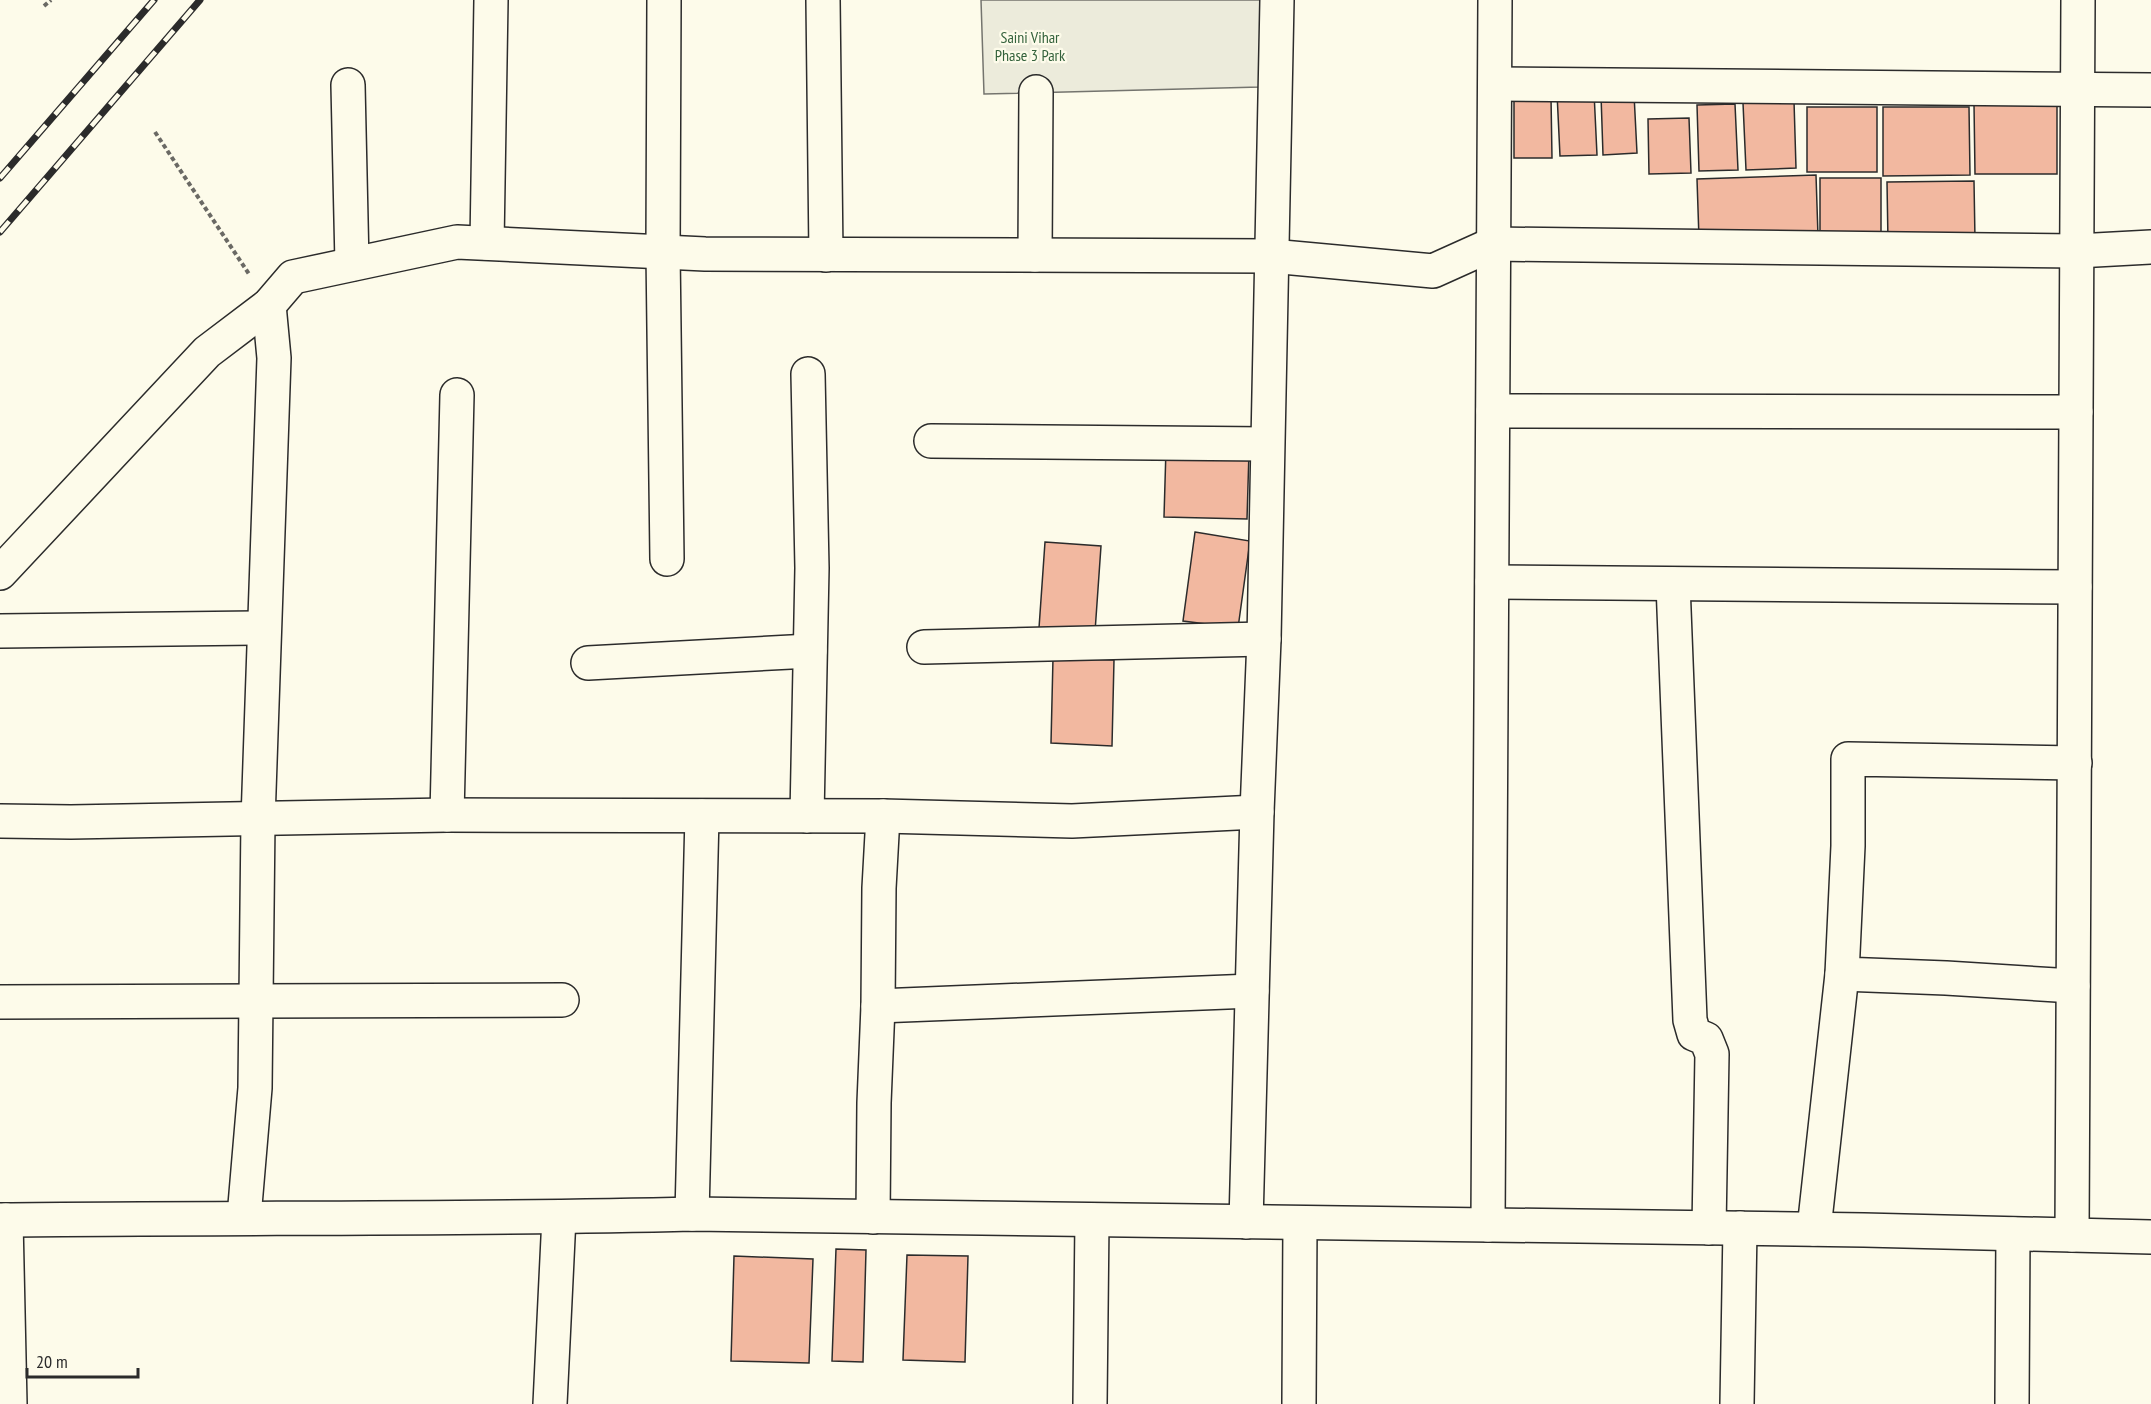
<svg xmlns="http://www.w3.org/2000/svg" width="2151" height="1404" viewBox="0 0 2151 1404" font-family="'PT Sans Narrow',sans-serif">
  <style>
    .green { fill: #ecebdb; stroke: #74746e; stroke-width: 1.5 }
    .building { fill: #f2b8a0; stroke: #2b2b2b; stroke-width: 1.5 }
    .lines { fill: none; stroke-linecap: round; stroke-linejoin: round }
    .street-casing { stroke: #2b2b2b; stroke-width: 36 }
    .path { stroke: #6a6964; stroke-width: 4; stroke-dasharray: 4.5 3; stroke-linecap: butt }
    .street { stroke: #fdfbea; stroke-width: 33 }
    .rail-casing { stroke: #2b2b2b; stroke-width: 7 }
    .rail { stroke: #fdfbea; stroke-width: 4.5; stroke-dasharray: 14; stroke-linecap: butt }
    .labels { text-anchor: middle; stroke-width: 4.5; stroke-linejoin: round; paint-order: stroke }
    .park-label { font-size: 16px; fill: #34623c; stroke: #fdfbea }
  </style>
  <rect width="100%" height="100%" fill="#fdfbea"/>
  <path class="green" d="M 981,0 L 1261,0 L 1260,87 L 984,94 Z"/>
  <g class="building">
    <path d="M 1594,92 L 1597,155 L 1560,156 L 1557,93 Z"/>
    <path d="M 1634,94 L 1637,153 L 1603,155 L 1601,95 Z"/>
    <path d="M 1514,97 L 1551,97 L 1552,158 L 1514,158 Z"/>
    <path d="M 1794,101 L 1796,168 L 1746,170 L 1743,103 Z"/>
    <path d="M 2057,103 L 2057,174 L 1975,174 L 1974,104 Z"/>
    <path d="M 1735,104 L 1738,170 L 1699,171 L 1697,105 Z"/>
    <rect x="1807" y="107" width="70" height="65"/>
    <path d="M 1883,107 L 1969,107 L 1970,175 L 1883,176 Z"/>
    <path d="M 1689,118 L 1691,173 L 1649,174 L 1648,119 Z"/>
    <path d="M 1816,175 L 1818,236 L 1699,239 L 1697,179 Z"/>
    <rect x="1820" y="178" width="61" height="64"/>
    <path d="M 1974,181 L 1975,240 L 1888,242 L 1887,182 Z"/>
    <path d="M 1166,449 L 1249,452 L 1247,519 L 1164,517 Z"/>
    <path d="M 1195,532 L 1250,541 L 1238,628 L 1183,621 Z"/>
    <path d="M 1045,542 L 1101,546 L 1095,632 L 1039,628 Z"/>
    <path d="M 1053,658 L 1114,660 L 1112,746 L 1051,743 Z"/>
    <path d="M 836,1249 L 866,1250 L 863,1362 L 832,1361 Z"/>
    <path d="M 907,1255 L 968,1256 L 965,1362 L 903,1360 Z"/>
    <path d="M 734,1256 L 813,1259 L 809,1363 L 731,1361 Z"/>
  </g>
  <g class="lines">
    <g class="street-casing">
      <g id="street">
        <path d="M 664,0 L 663,252 L 667,559"/>
        <path d="M 823,0 L 826,255"/>
        <path d="M 1495,84 L 2151,90"/>
        <path d="M 348,85 L 352,264"/>
        <path d="M 487,243 L 491,0"/>
        <path d="M 1035,255 L 1036,92"/>
        <path d="M 1493,411 L 2076,412"/>
        <path d="M 931,441 L 1267,444"/>
        <path d="M 0,573 L 207,352 L 269,305 L 293,277 L 457,242 L 705,254 L 1271,256 L 1433,271 L 1493,244 L 2077,251 L 2151,247"/>
        <path d="M 1492,582 L 2075,587"/>
        <path d="M 1673,584 L 1690,1020 L 1694,1034 L 1706,1039 L 1712,1054 L 1709,1228"/>
        <path d="M 0,631 L 264,628"/>
        <path d="M 924,647 L 1264,639"/>
        <path d="M 588,663 L 810,651"/>
        <path d="M 447,815 L 457,395"/>
        <path d="M 807,816 L 812,568 L 808,374"/>
        <path d="M 0,821 L 71,822 L 447,815 L 883,816 L 1072,821 L 1257,812"/>
        <path d="M 2073,986 L 1946,978 L 1842,974 L 1848,846 L 1848,759 L 2075,763"/>
        <path d="M 0,1002 L 562,1000"/>
        <path d="M 878,1006 L 1252,991"/>
        <path d="M 692,1214 L 702,816"/>
        <path d="M 244,1217 L 255,1088 L 258,820 L 274,358 L 269,305"/>
        <path d="M 873,1217 L 874,1103 L 878,1006 L 879,888 L 883,816"/>
        <path d="M 0,1220 C 231,1217 461,1220 692,1214 L 1864,1230 L 2151,1237"/>
        <path d="M 6,1220 L 10,1404"/>
        <path d="M 1246,1222 L 1257,812 L 1264,639 L 1277,0"/>
        <path d="M 1488,1225 L 1495,0"/>
        <path d="M 1814,1229 L 1842,974"/>
        <path d="M 2072,1235 L 2078,0"/>
        <path d="M 550,1404 L 559,1217"/>
        <path d="M 1090,1404 L 1092,1220"/>
        <path d="M 1299,1404 L 1300,1223"/>
        <path d="M 1737,1404 L 1740,1228"/>
        <path d="M 2012,1404 L 2013,1234"/>
      </g>
    </g>
    <g class="path">
      <path d="M 44,6 L 51,0"/>
      <path d="M 155,132 L 249,274"/>
    </g>
    <use href="#street" class="street"/>
    <g class="rail-casing">
      <g id="rail">
        <path d="M 0,178 L 154,0"/>
        <path d="M 0,232 L 200,0"/>
      </g>
    </g>
    <use href="#rail" class="rail"/>
  </g>
  <g class="labels">
    <g class="park-label">
      <text x="1030" y="43">Saini Vihar<tspan x="1030" dy="18">Phase 3 Park</tspan></text>
    </g>
  </g>
  <path d="M27 1368v9h111v-9" fill="none" stroke="#2b2b2b" stroke-width="3"/>
  <text x="36" y="1368" font-size="18" fill="#2b2b2b" stroke="#fdfbea" stroke-width="4.5" paint-order="stroke">20 m</text>
</svg>
